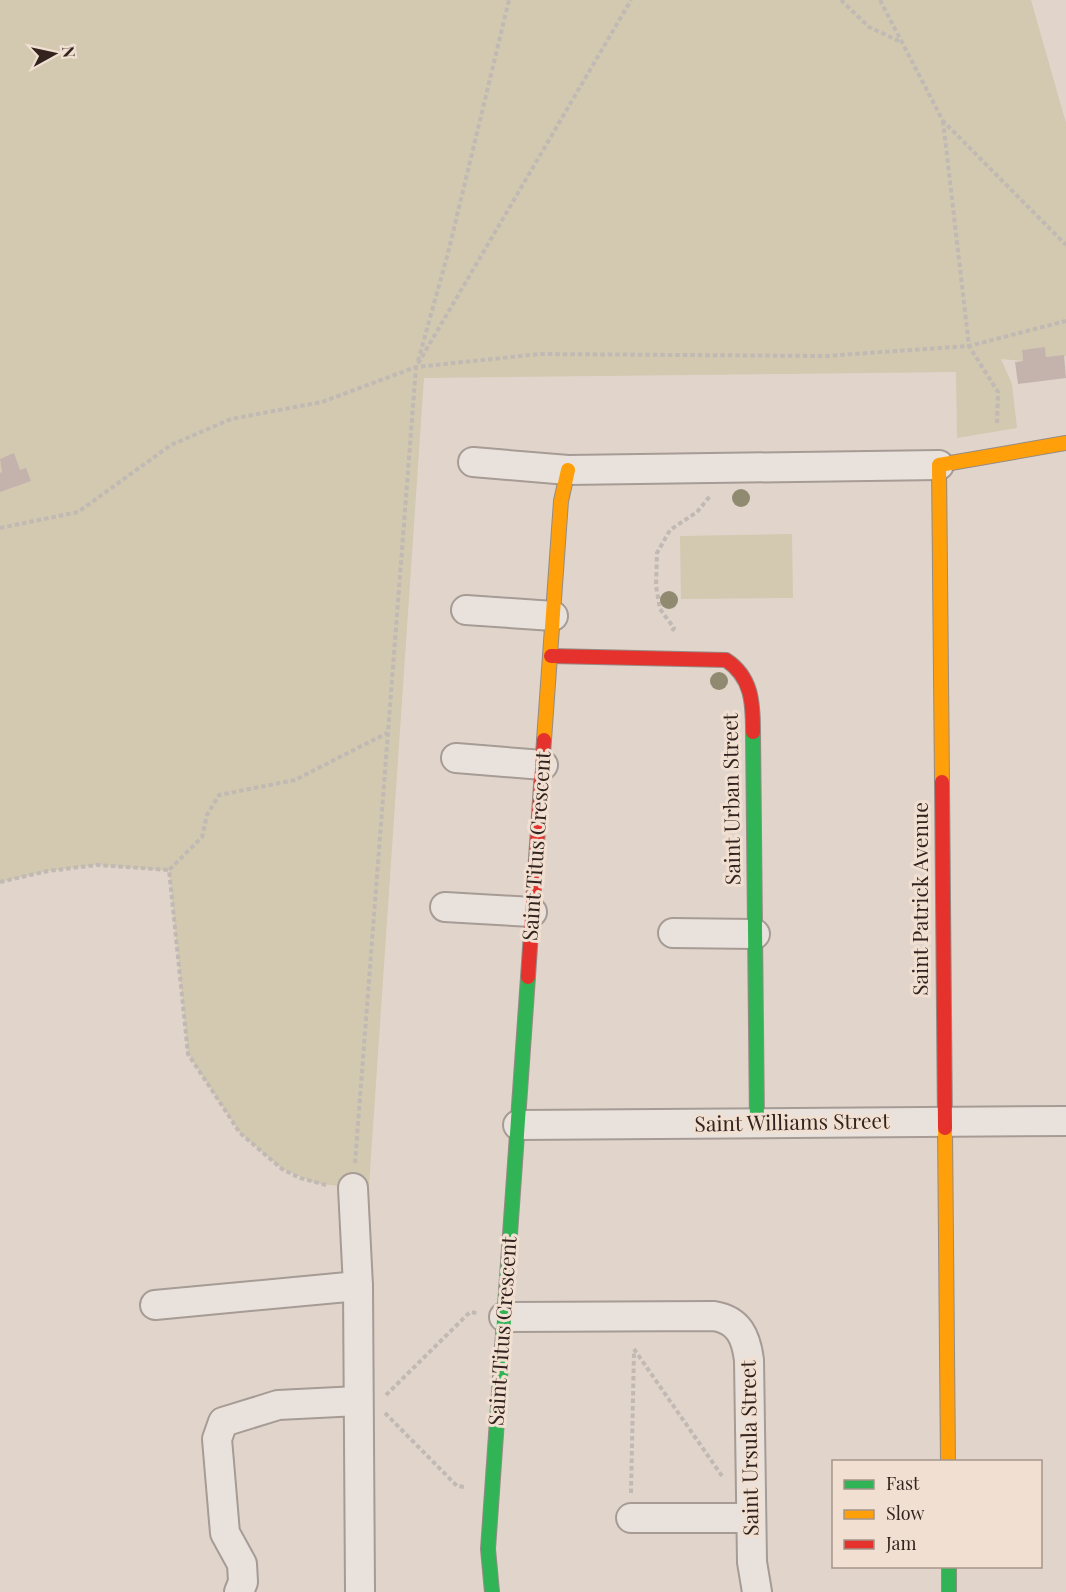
<svg xmlns="http://www.w3.org/2000/svg" width="1066" height="1592" viewBox="0 0 1066 1592" font-family="'Playfair Display',serif">
  <style>
    .green { fill: #d2c9b0 }
    .building { fill: #c4b3ad }
    .lines { fill: none; stroke-linecap: round; stroke-linejoin: round }
    .street-casing { stroke: #a69b95; stroke-width: 32 }
    .fast-casing { stroke: #958b85; stroke-width: 16 }
    .slow-casing { stroke: #958b85; stroke-width: 16 }
    .jam-casing { stroke: #958b85; stroke-width: 16 }
    .path { stroke: #c1b9b4; stroke-width: 4; stroke-dasharray: 4.5 3; stroke-linecap: butt }
    .street { stroke: #e9e2dc; stroke-width: 28 }
    .fast { stroke: #30b455; stroke-width: 14 }
    .slow { stroke: #ff9f0a; stroke-width: 14 }
    .jam { stroke: #e5322d; stroke-width: 14 }
    .tree { fill: #908a71 }
    .labels { text-anchor: middle; stroke-width: 6; stroke-linejoin: round; paint-order: stroke }
    .street-label { font-size: 21px; fill: #32231e; stroke: #f1e0d2 }
  </style>
  <rect width="100%" height="100%" fill="#e1d5cb"/>
  <g class="green">
    <path d="M 0,0 L 1031,0 L 1066,123 L 1066,356 L 1046,357 L 1045,348 L 1022,350 L 1023,361 L 1001,359 L 1012,384 L 1017,428 L 957,438 L 956,372 L 424,378 L 369,1186 L 353,1188 L 315,1183 L 282,1169 L 240,1133 L 188,1054 L 169,871 L 97,865 L 48,871 L 0,882 Z"/>
    <path d="M 792,534 L 793,598 L 681,599 L 680,536 Z"/>
  </g>
  <g class="building">
    <path d="M 1045,347 L 1046,357 L 1064,355 L 1066,378 L 1018,384 L 1015,362 L 1023,361 L 1022,350 Z"/>
    <path d="M 14,453 L 20,470 L 26,468 L 31,481 L 0,492 L 0,473 L 2,472 L 0,459 Z"/>
  </g>
  <g class="lines">
    <g class="street-casing">
      <g id="street">
        <path d="M 473,462 L 568,470 L 939,465"/>
        <path d="M 466,610 L 553,616"/>
        <path d="M 456,758 L 543,765"/>
        <path d="M 445,907 L 532,912"/>
        <path d="M 673,933 L 755,934"/>
        <path d="M 518,1125 L 1066,1121"/>
        <path d="M 353,1188 L 358,1286 L 360,1592"/>
        <path d="M 155,1305 L 358,1286"/>
        <path d="M 504,1317 L 714,1316 C 739,1320 746,1337 749,1360 L 752,1562 L 757,1592"/>
        <path d="M 631,1518 L 751,1518"/>
        <path d="M 239,1592 L 243,1582 L 242,1564 L 225,1533 L 217,1439 L 223,1422 L 278,1405 L 358,1401"/>
      </g>
    </g>
    <g class="fast-casing">
      <g id="fast">
        <path d="M 753,732 L 757,1124"/>
        <path d="M 949,1566 L 949,1592"/>
        <path d="M 492,1592 L 488,1549 L 528,977"/>
      </g>
    </g>
    <g class="slow-casing">
      <g id="slow">
        <path d="M 544,740 L 561,501 L 568,470"/>
        <path d="M 942,782 L 939,465 L 1066,443"/>
        <path d="M 945,1128 L 948,1462"/>
      </g>
    </g>
    <g class="jam-casing">
      <g id="jam">
        <path d="M 551,656 L 726,660 C 752,677 753,703 753,732"/>
        <path d="M 942,782 L 945,1128"/>
        <path d="M 528,977 L 544,740"/>
      </g>
    </g>
    <g class="path">
      <path d="M 841,0 L 869,27 L 901,42"/>
      <path d="M 880,0 L 943,121 L 1066,245"/>
      <path d="M 943,121 L 969,346 L 998,392 L 997,425"/>
      <path d="M 418,361 L 448,253 L 509,0"/>
      <path d="M 0,528 L 78,512 L 171,445 L 231,419 L 322,402 L 416,367 L 540,354 L 825,356 L 969,346 L 1066,321"/>
      <path d="M 672,631 L 674,628 L 660,609 L 656,586 L 657,553 L 670,530 L 697,512 L 710,496"/>
      <path d="M 0,882 L 48,871 L 97,865 L 169,870"/>
      <path d="M 355,1163 L 416,367 L 631,0"/>
      <path d="M 326,1185 L 300,1178 L 282,1169 L 240,1133 L 188,1054 L 169,870 L 202,837 L 207,815 L 219,795 L 295,780 L 387,733"/>
      <path d="M 634,1349 L 722,1476"/>
      <path d="M 386,1395 L 470,1312 L 477,1313"/>
      <path d="M 385,1413 L 457,1486 L 464,1487"/>
      <path d="M 631,1493 L 634,1351"/>
    </g>
    <use href="#street" class="street"/>
    <use href="#fast" class="fast"/>
    <use href="#slow" class="slow"/>
    <use href="#jam" class="jam"/>
  </g>
  <g class="tree">
    <circle cx="741" cy="498" r="9"/>
    <circle cx="669" cy="600" r="9"/>
    <circle cx="719" cy="681" r="9"/>
  </g>
  <g class="labels">
    <g class="street-label">
      <text transform="translate(732 799) rotate(-91)" y="7">Saint Urban Street</text>
      <text transform="translate(537 846) rotate(-86)" y="7">Saint Titus Crescent</text>
      <text transform="translate(921 899) rotate(-90)" y="7">Saint Patrick Avenue</text>
      <text transform="translate(792 1123) rotate(-1)" y="7">Saint Williams Street</text>
      <text transform="translate(503 1331) rotate(-86)" y="7">Saint Titus Crescent</text>
      <text transform="translate(750 1448) rotate(-91)" y="7">Saint Ursula Street</text>
    </g>
  </g>
  <rect x="832" y="1460" width="210" height="108" fill="#f1e0d2" stroke="#a5948a" stroke-width="1.5"/>
  <rect x="844" y="1480" width="30" height="9" fill="#30b455" stroke="#a5948a" stroke-width="1.5"/>
  <text x="886" y="1490" font-size="18" fill="#32231e">Fast</text>
  <rect x="844" y="1510" width="30" height="9" fill="#ff9f0a" stroke="#a5948a" stroke-width="1.5"/>
  <text x="886" y="1520" font-size="18" fill="#32231e">Slow</text>
  <rect x="844" y="1540" width="30" height="9" fill="#e5322d" stroke="#a5948a" stroke-width="1.5"/>
  <text x="886" y="1550" font-size="18" fill="#32231e">Jam</text>
  <g transform="translate(54 54) rotate(82)" stroke="#f1e0d2" stroke-width="4.5" paint-order="stroke">
  <path d="M0-4.5L10 22L0 15L-10 22Z" fill="#32231e"/>
  <text y="-9" font-size="16" font-weight="bold" text-anchor="middle" fill="#32231e">N</text>
  </g>
</svg>
